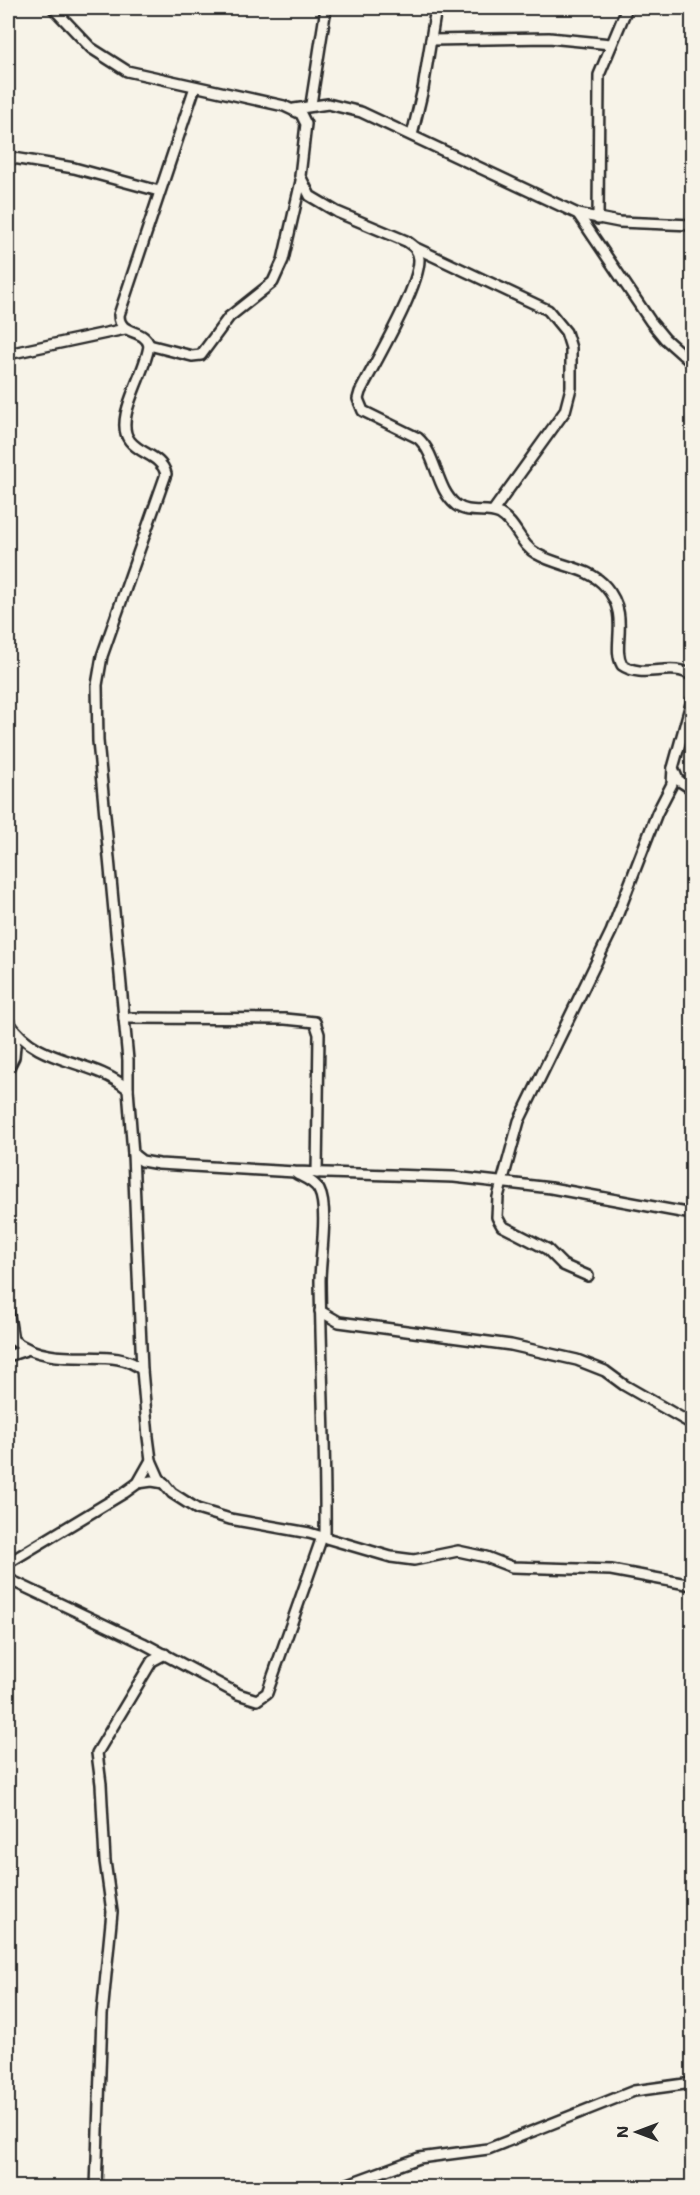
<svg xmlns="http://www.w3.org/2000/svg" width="700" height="2195" viewBox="0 0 700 2195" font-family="'Shantell Sans',sans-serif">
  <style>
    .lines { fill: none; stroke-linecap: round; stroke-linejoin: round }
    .street-casing { stroke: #2b2b2b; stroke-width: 14 }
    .street { stroke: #f7f3e8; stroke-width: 9 }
  </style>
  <rect width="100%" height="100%" fill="#f7f3e8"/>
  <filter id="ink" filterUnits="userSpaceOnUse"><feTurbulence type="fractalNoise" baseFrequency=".0167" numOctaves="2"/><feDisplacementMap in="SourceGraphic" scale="12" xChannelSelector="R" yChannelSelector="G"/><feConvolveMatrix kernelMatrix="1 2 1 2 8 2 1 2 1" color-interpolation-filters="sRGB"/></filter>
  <g filter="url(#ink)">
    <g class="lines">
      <g class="street-casing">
        <g id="street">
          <path d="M 53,8 L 91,48 L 127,71 L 284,106 L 301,114 L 306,124 L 300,176 L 310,196 L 337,212 L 406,241 C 414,246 418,250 419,259 C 420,287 374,364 360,392 L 358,399 L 363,411 L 418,438 C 437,455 436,489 456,505 C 470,515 486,507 500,514 C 517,524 520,545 537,554 C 559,567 588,566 606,587 C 631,616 611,646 622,665 C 643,680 673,661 692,676"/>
          <path d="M 431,40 L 549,38 L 611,44"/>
          <path d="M 311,104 L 326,8"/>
          <path d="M 294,109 L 328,104 L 361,112 L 578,214 L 619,222 L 692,225"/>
          <path d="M 412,135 L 423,89 L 436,8"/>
          <path d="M 8,152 L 13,158 L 74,168 L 159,191"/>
          <path d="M 578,214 L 651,322 L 665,339 L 692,363"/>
          <path d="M 598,219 L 599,75 L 627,8"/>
          <path d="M 416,248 L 548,310 L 566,332 L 571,348 L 571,388 L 565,411 L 493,511"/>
          <path d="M 149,345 L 192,356 L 201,355 L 229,317 L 273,282 L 283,260 L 301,181"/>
          <path d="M 8,354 L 125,329"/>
          <path d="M 692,700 L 673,768 L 678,780 L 692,789"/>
          <path d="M 124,1018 L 285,1019 L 315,1022 L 319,1034 L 317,1173"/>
          <path d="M 8,1021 C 38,1067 90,1057 128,1089 L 133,1154 L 142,1161 L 159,1164 L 295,1172 L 454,1177 L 551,1188 L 692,1214"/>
          <path d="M 8,1069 L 14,1057 L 16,1035"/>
          <path d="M 128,1089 L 128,1060 L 98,741 L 97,685 L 102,656 L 166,474 C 161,455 141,455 130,441 C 112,420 147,371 149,345 C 144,328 119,336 119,315 L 195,87"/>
          <path d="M 133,1154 L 142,1370 L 148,1437 L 151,1460 L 159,1478 L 172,1493 L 197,1509 L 230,1519 L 309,1533 L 391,1557 L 414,1560 L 458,1551 L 486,1557 L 512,1567 L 611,1570 L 692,1585"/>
          <path d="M 297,1174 C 305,1178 315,1182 319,1190 C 329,1209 320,1258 320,1281 C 321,1366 326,1452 325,1537"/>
          <path d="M 588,1276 L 563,1265 L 547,1249 L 502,1226 L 497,1217 L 498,1197 L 519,1121 L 611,932 L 657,813 L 672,784 L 673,768"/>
          <path d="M 8,1309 L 13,1340 C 57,1373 114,1343 142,1370"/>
          <path d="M 320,1311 L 339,1322 L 511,1345 L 577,1360 L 605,1371 L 624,1385 L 692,1424"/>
          <path d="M 8,1356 L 26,1350"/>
          <path d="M 138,1483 L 152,1481 L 164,1483"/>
          <path d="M 8,1563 L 124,1493 L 138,1483 L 151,1460"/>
          <path d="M 8,1579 L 143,1643 L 238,1694 L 257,1700 L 267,1693 L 322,1537"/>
          <path d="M 96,2188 L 102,2015 L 112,1912 L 105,1861 L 101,1784 L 97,1753 L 152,1661 L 165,1654"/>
          <path d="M 337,2188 L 419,2158 L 488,2149 L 634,2091 L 692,2083"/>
        </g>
      </g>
      <use href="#street" class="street"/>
    </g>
  </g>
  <rect width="700" height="2195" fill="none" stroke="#f7f3e8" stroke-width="30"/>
  <rect x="15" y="15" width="670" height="2165" fill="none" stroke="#2b2b2b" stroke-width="2" filter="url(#ink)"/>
  <g transform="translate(637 2132) rotate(270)" stroke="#f7f3e8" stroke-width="4.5" paint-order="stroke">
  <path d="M0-4.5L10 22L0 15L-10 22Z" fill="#2b2b2b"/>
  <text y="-9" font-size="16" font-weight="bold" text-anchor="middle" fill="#2b2b2b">N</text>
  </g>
</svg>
